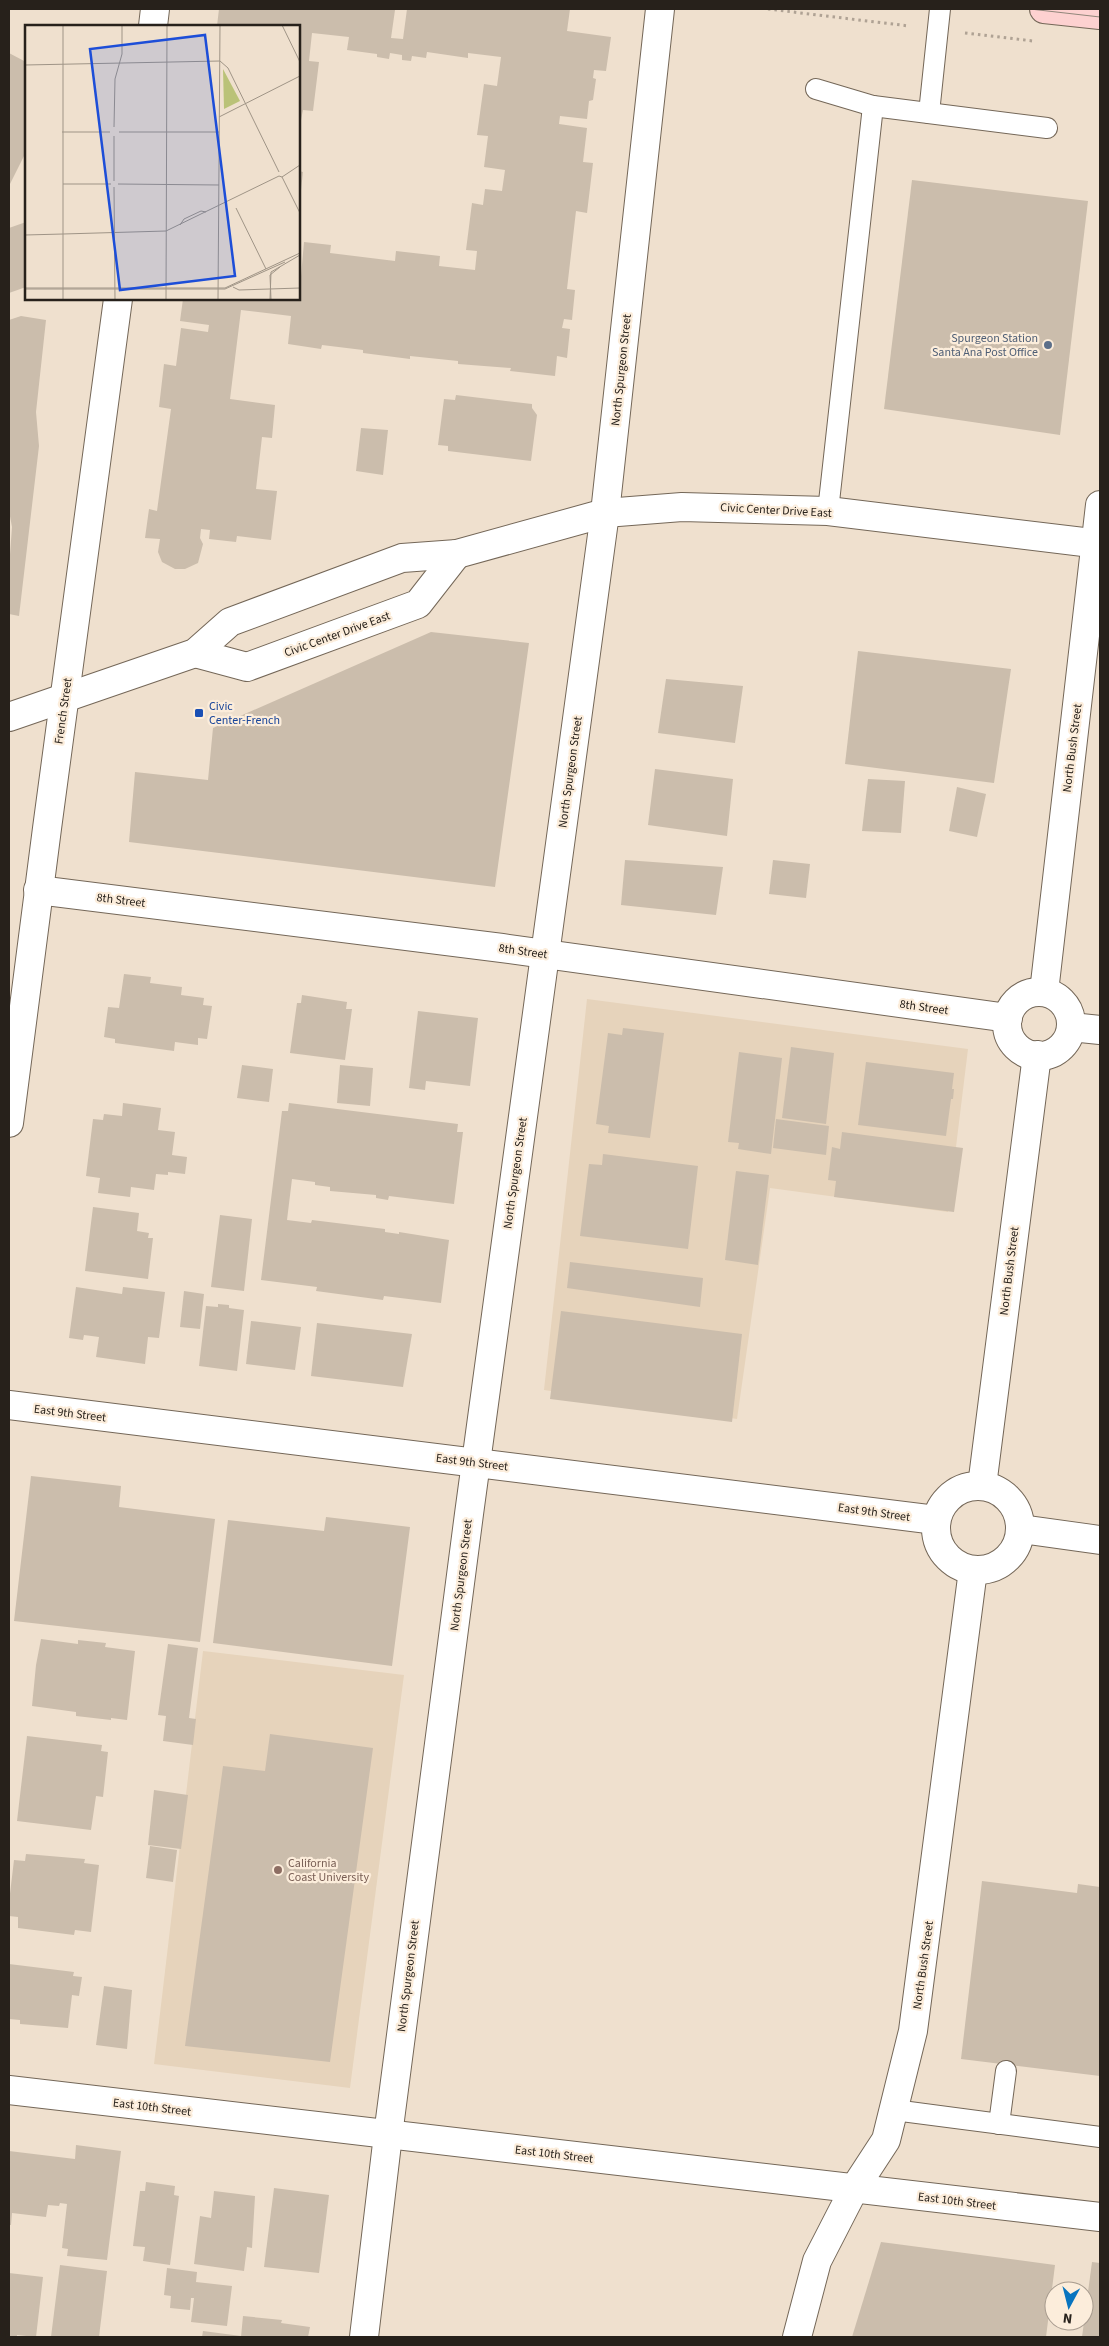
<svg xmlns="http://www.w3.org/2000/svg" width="1109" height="2346" viewBox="0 0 1109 2346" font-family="'Source Sans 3',sans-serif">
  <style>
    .built { fill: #e6d3bb }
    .building { fill: #cbbdac }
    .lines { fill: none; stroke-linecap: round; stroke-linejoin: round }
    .service-casing { stroke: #746758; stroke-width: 22 }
    .minor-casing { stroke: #746758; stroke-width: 30 }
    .tertiary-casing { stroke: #746758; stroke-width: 30 }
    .secondary-casing { stroke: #746758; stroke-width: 30 }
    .path { stroke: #afa294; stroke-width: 3; stroke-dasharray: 2.5 4; stroke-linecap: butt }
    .service { stroke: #fff; stroke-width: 20 }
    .minor { stroke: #fff; stroke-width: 28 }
    .tertiary { stroke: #fff; stroke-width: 28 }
    .secondary { stroke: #fdd1d0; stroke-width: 28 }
    .tram { stroke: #91867a; stroke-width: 1 }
    .service-dot { fill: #5c6f8a; stroke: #fceddb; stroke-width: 2 }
    .transit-dot { fill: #1a4fb4; stroke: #fceddb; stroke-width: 2 }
    .education-dot { fill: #8d6e63; stroke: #fceddb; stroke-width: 2 }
    .labels { text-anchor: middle; stroke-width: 4.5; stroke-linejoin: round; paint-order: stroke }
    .service-label { font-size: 12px; fill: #4e5e75; stroke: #fceddb; text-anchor: end }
    .street-label { font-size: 12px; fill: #27211b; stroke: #fceddb }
    .transit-label { font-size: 12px; fill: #164399; stroke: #fceddb; text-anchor: start }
    .education-label { font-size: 12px; fill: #785e54; stroke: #fceddb; text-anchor: start }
    .inset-road { fill: none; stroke: #9f9486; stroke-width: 1 }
    .view { fill: #1d4ed8; fill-opacity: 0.15; stroke: #1d4ed8; stroke-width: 2.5 }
    .inset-edge { fill: none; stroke: #27211b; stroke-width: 2.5 }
  </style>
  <rect width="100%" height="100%" fill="#efe0ce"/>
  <g class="built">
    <path d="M 587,999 L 968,1049 L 948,1212 L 770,1188 L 737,1419 L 544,1390 Z"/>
    <path d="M 203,1651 L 404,1675 L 350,2088 L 154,2064 Z"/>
  </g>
  <g class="building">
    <path d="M 219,9 L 395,10 L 391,38 L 403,39 L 407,9 L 570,9 L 567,31 L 611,37 L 606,71 L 594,70 L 593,78 L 596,79 L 593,100 L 589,101 L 587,119 L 560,116 L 559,124 L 587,128 L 583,162 L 593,163 L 587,213 L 576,211 L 567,289 L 575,290 L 572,320 L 564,319 L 562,328 L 570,329 L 567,358 L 557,356 L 555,376 L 510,371 L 511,368 L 458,364 L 458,361 L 410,356 L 410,359 L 363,353 L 363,350 L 322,345 L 321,349 L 288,344 L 291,316 L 241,310 L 230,399 L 275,405 L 272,438 L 262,437 L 256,489 L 277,491 L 271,540 L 237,536 L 236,542 L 209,539 L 210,530 L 201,529 L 200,538 L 203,544 L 198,563 L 185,569 L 175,569 L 162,562 L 158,552 L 160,539 L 145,538 L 149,509 L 157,511 L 171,409 L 159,407 L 164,364 L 176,366 L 181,328 L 208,332 L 209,325 L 180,321 L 183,299 L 299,299 L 304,242 L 331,245 L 330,253 L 395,261 L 396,251 L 440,256 L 439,266 L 475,270 L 477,251 L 466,250 L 472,203 L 483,205 L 485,189 L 502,191 L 505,170 L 484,167 L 488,136 L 477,135 L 484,84 L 497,86 L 501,57 L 468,53 L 468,58 L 427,52 L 426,58 L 412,56 L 411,61 L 402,60 L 402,55 L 390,53 L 389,59 L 377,57 L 377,54 L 347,50 L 349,37 L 312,33 L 309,61 L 319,62 L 313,111 L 303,110 L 299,130 L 299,26 L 217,26 Z"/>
    <path d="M 9,53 L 26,62 L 26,158 L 24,156 L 9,186 Z"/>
    <path d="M 299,171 L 303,172 L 300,199 L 299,199 Z"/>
    <path d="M 912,180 L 1088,201 L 1060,435 L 884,409 Z"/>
    <path d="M 26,222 L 26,287 L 9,293 L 9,228 Z"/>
    <path d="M 21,316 L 46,320 L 36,412 L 39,446 L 19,616 L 9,614 L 9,568 L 12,527 L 9,511 L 9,320 Z"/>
    <path d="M 456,395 L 532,404 L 532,408 L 537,415 L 531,461 L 448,451 L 448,446 L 438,445 L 444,399 L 455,400 Z"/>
    <path d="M 361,428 L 388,430 L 383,475 L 356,471 Z"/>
    <path d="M 431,632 L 529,643 L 495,887 L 129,842 L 135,772 L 208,780 L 213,728 Z"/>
    <path d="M 858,651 L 1011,669 L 994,783 L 845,764 Z"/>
    <path d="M 666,679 L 743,686 L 735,743 L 658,733 Z"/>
    <path d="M 655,769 L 733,779 L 727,836 L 648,825 Z"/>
    <path d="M 868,779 L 905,781 L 901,833 L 862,831 Z"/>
    <path d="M 957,787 L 986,794 L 977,837 L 949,831 Z"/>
    <path d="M 625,860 L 723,867 L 716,915 L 621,905 Z"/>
    <path d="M 773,860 L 810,864 L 806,898 L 769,894 Z"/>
    <path d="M 124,974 L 151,977 L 150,983 L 182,987 L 181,995 L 204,998 L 203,1005 L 212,1006 L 207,1039 L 198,1038 L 198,1045 L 175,1042 L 174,1051 L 115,1043 L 115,1039 L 104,1037 L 108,1007 L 119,1008 Z"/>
    <path d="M 302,995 L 347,1002 L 346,1009 L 352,1009 L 345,1060 L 290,1053 L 297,1003 L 301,1003 Z"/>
    <path d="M 418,1011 L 478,1018 L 470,1086 L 426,1081 L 425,1090 L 409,1088 Z"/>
    <path d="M 623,1028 L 664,1033 L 650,1138 L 608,1133 L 609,1126 L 596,1124 L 608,1033 L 622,1035 Z"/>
    <path d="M 791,1047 L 834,1053 L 826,1124 L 782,1118 Z"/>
    <path d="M 739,1052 L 782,1058 L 771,1154 L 738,1149 L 739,1143 L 728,1142 Z"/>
    <path d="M 866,1062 L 954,1073 L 952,1089 L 954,1089 L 953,1099 L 951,1099 L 946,1136 L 858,1125 Z"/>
    <path d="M 242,1065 L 273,1069 L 269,1102 L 237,1098 Z"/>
    <path d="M 340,1065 L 373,1068 L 370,1106 L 337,1103 Z"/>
    <path d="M 123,1103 L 161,1108 L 158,1130 L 175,1132 L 172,1155 L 187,1157 L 185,1174 L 168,1172 L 168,1175 L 156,1174 L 154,1190 L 131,1187 L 130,1197 L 98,1193 L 100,1178 L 86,1176 L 93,1119 L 103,1120 L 104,1114 L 122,1116 Z"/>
    <path d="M 289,1103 L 458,1124 L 457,1132 L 463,1132 L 454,1204 L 389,1196 L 388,1200 L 376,1198 L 376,1195 L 330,1191 L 330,1187 L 315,1185 L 315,1182 L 292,1179 L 287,1220 L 311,1223 L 312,1220 L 385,1229 L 385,1232 L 399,1234 L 399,1232 L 449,1240 L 441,1303 L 384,1296 L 383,1300 L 316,1291 L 317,1287 L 261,1280 L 282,1111 L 288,1111 Z"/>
    <path d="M 776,1119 L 829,1126 L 826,1155 L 773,1148 Z"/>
    <path d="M 842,1132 L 963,1148 L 954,1212 L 834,1197 L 836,1181 L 828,1180 L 832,1147 L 840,1149 Z"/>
    <path d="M 603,1154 L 698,1166 L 688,1249 L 580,1236 L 589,1164 L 602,1165 Z"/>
    <path d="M 736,1171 L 769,1175 L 758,1265 L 725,1260 Z"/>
    <path d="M 93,1207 L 139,1213 L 137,1231 L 149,1233 L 148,1238 L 153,1238 L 148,1279 L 85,1271 Z"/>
    <path d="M 220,1215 L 252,1219 L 244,1291 L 211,1287 Z"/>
    <path d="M 570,1262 L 703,1278 L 700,1307 L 567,1288 Z"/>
    <path d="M 76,1287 L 122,1294 L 123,1287 L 165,1292 L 159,1338 L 148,1337 L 145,1364 L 96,1357 L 99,1337 L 84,1335 L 83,1340 L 69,1338 Z"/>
    <path d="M 184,1291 L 204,1294 L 200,1329 L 180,1327 Z"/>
    <path d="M 218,1304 L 229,1305 L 229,1308 L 244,1310 L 237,1371 L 199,1366 L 206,1306 L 218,1307 Z"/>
    <path d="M 561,1311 L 742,1334 L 732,1422 L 550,1399 Z"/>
    <path d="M 251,1321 L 301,1327 L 295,1370 L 246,1364 Z"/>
    <path d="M 317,1323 L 412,1334 L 403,1387 L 311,1376 Z"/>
    <path d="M 31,1476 L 121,1486 L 119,1507 L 215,1519 L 200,1642 L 14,1621 Z"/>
    <path d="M 326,1517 L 410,1527 L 392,1666 L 213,1643 L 228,1520 L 324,1531 Z"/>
    <path d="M 41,1639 L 78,1644 L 78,1640 L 106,1643 L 105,1647 L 135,1651 L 127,1720 L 111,1718 L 111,1720 L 76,1716 L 76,1712 L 32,1706 L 36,1665 Z"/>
    <path d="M 168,1644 L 198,1648 L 189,1718 L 196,1719 L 193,1745 L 163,1741 L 166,1716 L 158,1715 Z"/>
    <path d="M 270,1734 L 373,1748 L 330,2062 L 185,2046 L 223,1766 L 265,1771 Z"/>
    <path d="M 27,1736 L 102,1745 L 101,1751 L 108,1752 L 103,1797 L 96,1796 L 91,1830 L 17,1821 Z"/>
    <path d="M 154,1790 L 188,1795 L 181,1849 L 148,1845 Z"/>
    <path d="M 150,1846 L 177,1850 L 173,1882 L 146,1878 Z"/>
    <path d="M 26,1854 L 85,1859 L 84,1863 L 99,1865 L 91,1932 L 75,1930 L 74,1935 L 18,1928 L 18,1917 L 9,1916 L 9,1902 L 14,1860 L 25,1861 Z"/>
    <path d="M 982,1881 L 1077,1893 L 1078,1884 L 1100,1887 L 1100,2076 L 961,2059 Z"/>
    <path d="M 9,1964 L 74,1972 L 73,1976 L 82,1977 L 79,1996 L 72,1995 L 68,2028 L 20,2024 L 20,2020 L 9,2019 Z"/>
    <path d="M 104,1986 L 132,1990 L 127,2049 L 96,2045 Z"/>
    <path d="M 76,2145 L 121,2151 L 107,2260 L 67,2256 L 68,2249 L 62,2248 L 67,2204 L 60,2203 L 59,2206 L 48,2205 L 46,2217 L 12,2213 L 11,2225 L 9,2225 L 9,2151 L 75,2159 Z"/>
    <path d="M 146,2182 L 175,2186 L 174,2195 L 179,2196 L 170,2265 L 143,2261 L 145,2247 L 133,2246 L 140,2191 L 145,2191 Z"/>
    <path d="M 274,2188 L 329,2195 L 319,2273 L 264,2267 Z"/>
    <path d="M 214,2191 L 255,2196 L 252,2248 L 247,2247 L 244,2271 L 194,2264 L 200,2216 L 211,2218 Z"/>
    <path d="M 881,2242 L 1055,2265 L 1046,2337 L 852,2337 Z"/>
    <path d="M 1092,2262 L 1100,2263 L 1100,2337 L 1082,2337 Z"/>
    <path d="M 60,2265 L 107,2271 L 99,2337 L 51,2337 Z"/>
    <path d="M 167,2268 L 197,2272 L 196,2282 L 232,2286 L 227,2326 L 191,2322 L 194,2298 L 191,2298 L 190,2310 L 170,2308 L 171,2296 L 164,2295 Z"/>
    <path d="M 9,2273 L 43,2277 L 36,2337 L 17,2335 L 17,2337 L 9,2336 Z"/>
    <path d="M 243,2316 L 282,2320 L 281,2323 L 310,2327 L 308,2337 L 241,2337 Z"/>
    <path d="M 203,2331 L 241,2336 L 240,2337 L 202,2337 Z"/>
  </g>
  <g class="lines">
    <g class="service-casing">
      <g id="service">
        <path d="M 816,89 L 873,106 L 1047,128"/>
        <path d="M 929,113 L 940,9"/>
        <path d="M 828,511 L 873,106"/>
        <path d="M 894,2110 L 1100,2137"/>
        <path d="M 999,2124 L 1006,2071"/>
      </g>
    </g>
    <g class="minor-casing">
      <g id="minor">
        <path d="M 38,890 L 502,948 L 1008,1018"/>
        <path d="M 1044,992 L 1100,505"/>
        <circle cx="1039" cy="1024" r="32"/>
        <path d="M 1071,1027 L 1100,1030"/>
        <path d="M 9,1405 L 936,1520"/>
        <circle cx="978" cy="1528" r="42"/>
        <path d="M 982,1486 L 1037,1055"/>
        <path d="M 1021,1529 L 1100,1540"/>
        <path d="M 9,2090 L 1100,2217"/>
        <path d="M 797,2337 L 817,2261 L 854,2189 L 886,2140 L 913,2031 L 973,1570"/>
      </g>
    </g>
    <g class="tertiary-casing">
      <g id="tertiary">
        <path d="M 153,26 L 155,9"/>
        <path d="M 195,653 L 247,667 L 418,604 L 457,554"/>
        <path d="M 9,717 L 195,653 L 230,622 L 402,558 L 457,554 L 605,513 L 682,507 L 828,511 L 1100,544"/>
        <path d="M 9,1123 C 43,848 82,574 118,299"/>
        <path d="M 364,2337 L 388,2135 L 469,1514 L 605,513 L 660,9"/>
      </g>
    </g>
    <g class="secondary-casing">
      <path id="secondary" d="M 1044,9 L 1100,15"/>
    </g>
    <g class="path">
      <path d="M 768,9 L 909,26"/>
      <path d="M 965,33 L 1033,41"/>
    </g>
    <use href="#service" class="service"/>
    <use href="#minor" class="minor"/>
    <use href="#tertiary" class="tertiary"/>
    <use href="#secondary" class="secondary"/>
    <path class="tram" d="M 1030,9 L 1100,17"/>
  </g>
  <circle class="service-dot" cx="1048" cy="345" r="5"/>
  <rect class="transit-dot" x="194" y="708" width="10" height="10" rx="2.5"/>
  <circle class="education-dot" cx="278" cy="1870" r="5"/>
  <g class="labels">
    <g class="service-label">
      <text x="1038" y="342">Spurgeon Station<tspan x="1038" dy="14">Santa Ana Post Office</tspan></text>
    </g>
    <g class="street-label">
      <text transform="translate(621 370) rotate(-84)" y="4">North Spurgeon Street</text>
      <text transform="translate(776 510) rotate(3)" y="4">Civic Center Drive East</text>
      <text transform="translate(337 634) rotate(-20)" y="4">Civic Center Drive East</text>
      <text transform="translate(63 711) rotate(-82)" y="4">French Street</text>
      <text transform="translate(1072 748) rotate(-83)" y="4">North Bush Street</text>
      <text transform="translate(570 772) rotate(-82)" y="4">North Spurgeon Street</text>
      <text transform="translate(121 900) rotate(7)" y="4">8th Street</text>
      <text transform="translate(523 951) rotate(8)" y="4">8th Street</text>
      <text transform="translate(924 1007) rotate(8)" y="4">8th Street</text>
      <text transform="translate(515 1173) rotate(-82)" y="4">North Spurgeon Street</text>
      <text transform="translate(1009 1271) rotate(-83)" y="4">North Bush Street</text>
      <text transform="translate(70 1413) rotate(7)" y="4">East 9th Street</text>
      <text transform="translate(472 1462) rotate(7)" y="4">East 9th Street</text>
      <text transform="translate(874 1512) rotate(8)" y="4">East 9th Street</text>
      <text transform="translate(461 1575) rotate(-83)" y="4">North Spurgeon Street</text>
      <text transform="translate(923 1965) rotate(-82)" y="4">North Bush Street</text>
      <text transform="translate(408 1976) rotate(-83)" y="4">North Spurgeon Street</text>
      <text transform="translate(152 2107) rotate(7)" y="4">East 10th Street</text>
      <text transform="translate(554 2154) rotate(7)" y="4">East 10th Street</text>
      <text transform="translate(957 2201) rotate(7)" y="4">East 10th Street</text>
    </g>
    <g class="transit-label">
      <text x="209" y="710">Civic<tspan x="209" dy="14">Center-French</tspan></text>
    </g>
    <g class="education-label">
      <text x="288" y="1867">California<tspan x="288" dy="14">Coast University</tspan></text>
    </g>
  </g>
  <g transform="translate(25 25)">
    <rect width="275" height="275" fill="#efe0ce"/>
    <path d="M 198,44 L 215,76 L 199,84 Z" fill="#bac278"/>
    <path class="inset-road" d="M 257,0 L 275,37M 0,40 L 195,36 L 203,43 L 254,147M 194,92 L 275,51M 89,102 L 90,54 L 97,29 L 97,0M 37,107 L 85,107M 94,107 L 194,107M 257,152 L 275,188M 89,156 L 89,111M 38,159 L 86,159M 93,159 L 194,160M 89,162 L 90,275M 211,183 L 241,244M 155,200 L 159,194 L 176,186 L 181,187M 38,209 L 141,206 L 254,151 L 257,152 L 275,140M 0,210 L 38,209M 208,262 L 214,265 L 275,263M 0,263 L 200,263 L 275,228M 0,264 L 200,264 L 260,237M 38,275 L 38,0M 141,275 L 142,0M 193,275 L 195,0M 245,275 L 246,247 L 275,230M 246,275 L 245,250 L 255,242"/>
    <path class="view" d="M 180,10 L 210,251 L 95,265 L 65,24 Z"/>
    <rect width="275" height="275" class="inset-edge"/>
  </g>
  <rect width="1109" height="2346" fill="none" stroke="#27211b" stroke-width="20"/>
  <g transform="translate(1069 2306) rotate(187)"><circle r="24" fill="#fceddb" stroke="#a79b8e"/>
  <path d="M0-4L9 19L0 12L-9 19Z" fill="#0874bf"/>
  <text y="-8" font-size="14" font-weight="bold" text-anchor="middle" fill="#27211b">N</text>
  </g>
</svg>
